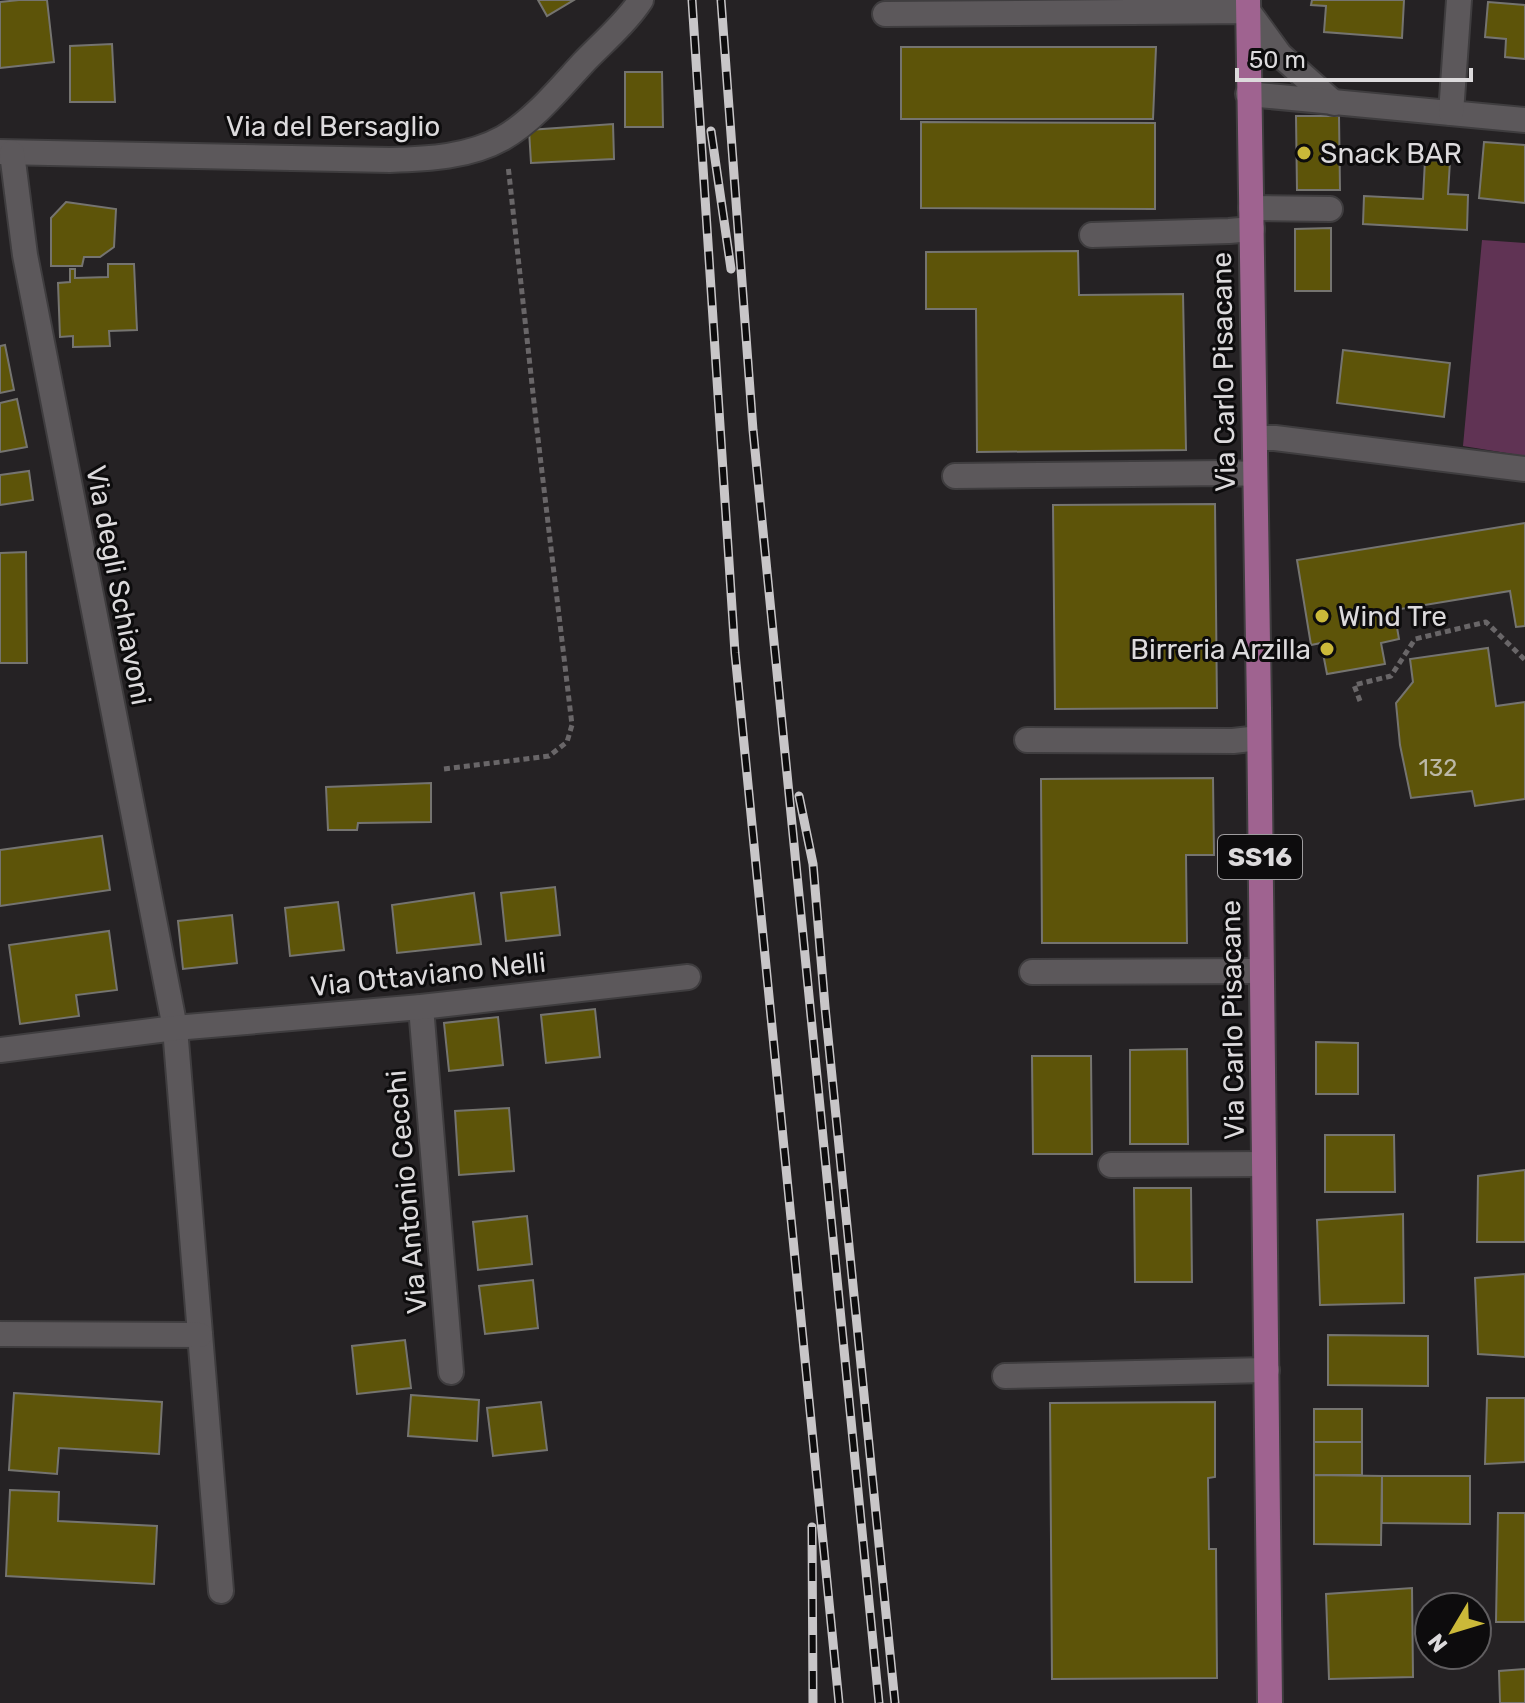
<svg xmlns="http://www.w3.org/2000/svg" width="1525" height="1703" viewBox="0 0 1525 1703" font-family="Rubik,sans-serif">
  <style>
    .green { fill: #603354 }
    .building { fill: #5d5409; stroke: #757470; stroke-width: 2 }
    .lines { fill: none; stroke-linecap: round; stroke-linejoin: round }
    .minor-casing { stroke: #3f3d3f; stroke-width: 28 }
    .major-casing { stroke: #3f3d3f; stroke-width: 28 }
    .path { stroke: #696668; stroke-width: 5; stroke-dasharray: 6 4; stroke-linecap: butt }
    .minor { stroke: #5c585b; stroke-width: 24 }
    .major { stroke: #9f6390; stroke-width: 24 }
    .rail-casing { stroke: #c8c6c8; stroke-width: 9 }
    .rail { stroke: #0d0c0d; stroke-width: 6; stroke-dasharray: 18; stroke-linecap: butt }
    .poi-dot { fill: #cbb939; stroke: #0d0c0d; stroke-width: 3 }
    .labels { text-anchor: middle; stroke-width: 6; stroke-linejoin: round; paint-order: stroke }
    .number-label { font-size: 24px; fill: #bcb8a7 }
    .shield { fill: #0d0c0d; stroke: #9e9c9e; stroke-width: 2 }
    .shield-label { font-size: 26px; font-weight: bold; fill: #dcdadc }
    .street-label { font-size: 28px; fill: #dcdadc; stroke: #0d0c0d }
    .poi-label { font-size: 28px; fill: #dcdadc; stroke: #0d0c0d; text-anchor: start }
  </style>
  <rect width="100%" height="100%" fill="#252224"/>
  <path class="green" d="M 1482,240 L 1525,243 L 1525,456 L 1463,446 Z"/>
  <g class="building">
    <path d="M 19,0 L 47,0 L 54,62 L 0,68 L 0,2 Z"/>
    <path d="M 538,0 L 574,0 L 547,16 Z"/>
    <path d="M 1312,0 L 1404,0 L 1402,38 L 1324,32 L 1326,6 L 1311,5 Z"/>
    <path d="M 1488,2 L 1525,5 L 1525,59 L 1505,57 L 1506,39 L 1485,37 Z"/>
    <path d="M 112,44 L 115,102 L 70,102 L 70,46 Z"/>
    <path d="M 901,47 L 1156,47 L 1153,119 L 901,119 Z"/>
    <path d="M 625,72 L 662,72 L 663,127 L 625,127 Z"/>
    <path d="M 1296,116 L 1339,116 L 1340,190 L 1297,190 Z"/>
    <path d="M 921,122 L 1155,123 L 1155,209 L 921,208 Z"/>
    <path d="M 613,124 L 614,159 L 531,163 L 529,130 Z"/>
    <path d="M 1484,142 L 1525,145 L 1525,203 L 1479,198 Z"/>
    <path d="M 1425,160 L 1450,161 L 1448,194 L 1468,195 L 1467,230 L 1363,224 L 1364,196 L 1423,199 Z"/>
    <path d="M 66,202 L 116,209 L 114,247 L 100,257 L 84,257 L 82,266 L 51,266 L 51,218 Z"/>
    <path d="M 1331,228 L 1331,291 L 1295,291 L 1295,229 Z"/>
    <path d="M 1078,251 L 1079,295 L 1183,294 L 1186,450 L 977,452 L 976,309 L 926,309 L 926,252 Z"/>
    <path d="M 108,264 L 134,264 L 137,330 L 109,331 L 110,346 L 73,347 L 73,336 L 60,337 L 58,283 L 70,282 L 70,269 L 75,269 L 75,278 L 108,277 Z"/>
    <path d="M 5,345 L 14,390 L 0,393 L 0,346 Z"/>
    <path d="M 1343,350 L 1450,363 L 1444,417 L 1337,403 Z"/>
    <path d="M 17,399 L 27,447 L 0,452 L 0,403 Z"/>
    <path d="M 29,471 L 33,500 L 0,505 L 0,475 Z"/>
    <path d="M 1215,504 L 1217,708 L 1055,709 L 1053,505 Z"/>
    <path d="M 1525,523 L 1525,626 L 1516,627 L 1510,591 L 1394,610 L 1399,639 L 1381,643 L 1385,664 L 1327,674 L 1321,643 L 1311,645 L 1297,560 Z"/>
    <path d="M 26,552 L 27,663 L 0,663 L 0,553 Z"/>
    <path d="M 1488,648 L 1496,706 L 1525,702 L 1525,799 L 1475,806 L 1472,791 L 1411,798 L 1400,745 L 1396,703 L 1413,682 L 1410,659 Z"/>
    <path d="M 1213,778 L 1214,855 L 1186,855 L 1187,943 L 1042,943 L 1041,779 Z"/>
    <path d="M 431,783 L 431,822 L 358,823 L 357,830 L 328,830 L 326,787 Z"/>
    <path d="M 102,836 L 110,890 L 0,906 L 0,850 Z"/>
    <path d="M 555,887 L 560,935 L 506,941 L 501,893 Z"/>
    <path d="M 474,893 L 481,944 L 397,953 L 392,905 Z"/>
    <path d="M 338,902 L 344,950 L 290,956 L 285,908 Z"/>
    <path d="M 232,915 L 237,963 L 183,969 L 178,921 Z"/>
    <path d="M 109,931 L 117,990 L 76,995 L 79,1016 L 20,1024 L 9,945 Z"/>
    <path d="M 595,1009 L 600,1057 L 546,1063 L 541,1015 Z"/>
    <path d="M 498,1017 L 503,1065 L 449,1071 L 444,1023 Z"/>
    <path d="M 1316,1042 L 1358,1043 L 1358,1094 L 1316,1094 Z"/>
    <path d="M 1187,1049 L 1188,1144 L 1130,1144 L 1130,1050 Z"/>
    <path d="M 1032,1056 L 1091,1056 L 1092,1154 L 1033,1154 Z"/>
    <path d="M 509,1108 L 514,1171 L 459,1175 L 455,1111 Z"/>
    <path d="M 1325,1135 L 1394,1135 L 1395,1192 L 1325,1192 Z"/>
    <path d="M 1525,1170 L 1525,1242 L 1477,1242 L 1478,1176 Z"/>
    <path d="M 1134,1188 L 1191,1188 L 1192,1282 L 1135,1282 Z"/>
    <path d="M 1403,1214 L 1404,1303 L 1320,1305 L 1317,1220 Z"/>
    <path d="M 527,1216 L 532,1264 L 478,1270 L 473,1222 Z"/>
    <path d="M 1525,1274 L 1525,1357 L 1478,1354 L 1475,1278 Z"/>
    <path d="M 533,1280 L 538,1328 L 485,1334 L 479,1286 Z"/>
    <path d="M 1328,1335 L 1428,1336 L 1428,1386 L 1328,1385 Z"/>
    <path d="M 405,1340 L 411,1388 L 357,1394 L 352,1346 Z"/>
    <path d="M 14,1393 L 162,1402 L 159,1454 L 59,1448 L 57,1474 L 9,1470 Z"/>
    <path d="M 411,1395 L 479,1400 L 477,1441 L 408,1436 Z"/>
    <path d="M 1487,1398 L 1525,1398 L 1525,1462 L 1485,1464 Z"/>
    <path d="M 541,1402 L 547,1450 L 493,1456 L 487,1408 Z"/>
    <path d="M 1215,1402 L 1215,1477 L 1208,1478 L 1209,1549 L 1216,1549 L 1217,1678 L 1052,1679 L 1050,1403 Z"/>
    <rect x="1314" y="1409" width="48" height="33"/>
    <rect x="1314" y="1442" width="48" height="33"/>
    <path d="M 1314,1475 L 1382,1476 L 1381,1545 L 1314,1544 Z"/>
    <path d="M 1382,1476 L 1470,1476 L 1470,1524 L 1382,1523 Z"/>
    <path d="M 10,1490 L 59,1492 L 58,1521 L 157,1526 L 154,1584 L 6,1576 Z"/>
    <path d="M 1498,1513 L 1525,1513 L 1525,1622 L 1496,1622 Z"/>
    <path d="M 1412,1588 L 1413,1677 L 1329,1679 L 1326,1594 Z"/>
    <path d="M 1525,1669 L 1525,1703 L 1500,1703 L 1499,1671 Z"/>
  </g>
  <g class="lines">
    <g class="minor-casing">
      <g id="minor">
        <path d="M 885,14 L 1248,11 L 1280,55 L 1334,103"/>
        <path d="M 1248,94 L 1525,120"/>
        <path d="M 1451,113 L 1459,0"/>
        <path d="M 0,152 L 390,160 C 428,159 469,157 503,138 C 534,120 559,89 583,63 C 602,43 626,23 641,0"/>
        <path d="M 12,153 L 25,255 L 175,1028 L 221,1591"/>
        <path d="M 1251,208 L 1330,209"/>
        <path d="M 1092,235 L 1229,231 L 1252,229"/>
        <path d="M 1255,438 L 1275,438 L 1525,469"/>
        <path d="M 955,476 L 1225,473 L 1255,474"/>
        <path d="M 1027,740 L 1233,741 L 1259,738"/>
        <path d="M 1032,972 L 1261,971"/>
        <path d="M 421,1007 L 451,1372"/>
        <path d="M 0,1050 L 175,1028 L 421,1007 L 688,977"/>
        <path d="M 1111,1165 L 1264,1164"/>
        <path d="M 0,1334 L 200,1335"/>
        <path d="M 1005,1376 L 1267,1370"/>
      </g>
    </g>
    <g class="major-casing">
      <path id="major" d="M 1248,0 L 1259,708 L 1270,1703"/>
    </g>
    <g class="path">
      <path d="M 1360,701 L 1354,685 L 1391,676 L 1415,639 L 1486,622 L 1525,660"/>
      <path d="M 444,769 L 549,756 L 567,742 L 572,725 L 537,430 L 508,165"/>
    </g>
    <use href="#minor" class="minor"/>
    <use href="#major" class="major"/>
    <g class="rail-casing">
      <g id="rail">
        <path d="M 692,0 L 735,653 L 839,1703"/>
        <path d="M 721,0 L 753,430 L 879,1703"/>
        <path d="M 711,131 L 731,269"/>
        <path d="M 799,796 L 813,864 L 825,1007 L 895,1703"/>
        <path d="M 812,1527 L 813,1703"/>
      </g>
    </g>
    <use href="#rail" class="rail"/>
  </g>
  <g class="poi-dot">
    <circle cx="1304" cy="153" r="8"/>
    <circle cx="1322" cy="616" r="8"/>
    <circle cx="1327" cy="649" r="8"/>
  </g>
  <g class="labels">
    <g class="number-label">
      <text x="1438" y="776">132</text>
    </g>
    <rect class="shield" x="1218" y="835" width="84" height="44" rx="6"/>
    <g class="shield-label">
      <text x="1260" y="866">SS16</text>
    </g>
    <g class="street-label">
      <text x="333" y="136">Via del Bersaglio</text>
      <text transform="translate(1223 372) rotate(-91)" y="10">Via Carlo Pisacane</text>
      <text transform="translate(119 585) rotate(79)" y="10">Via degli Schiavoni</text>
      <text transform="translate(428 974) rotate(-6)" y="10">Via Ottaviano Nelli</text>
      <text transform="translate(1232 1020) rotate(-91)" y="10">Via Carlo Pisacane</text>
      <text transform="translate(406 1192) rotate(-95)" y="10">Via Antonio Cecchi</text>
    </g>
    <g class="poi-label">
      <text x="1320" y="163">Snack BAR</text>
      <text x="1338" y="626">Wind Tre</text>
      <text x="1311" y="659" text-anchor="end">Birreria Arzilla</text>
    </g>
  </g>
  <g transform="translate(1453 1631) rotate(232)"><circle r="38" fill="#0d0c0d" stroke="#605e60" stroke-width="2"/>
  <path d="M0-6L14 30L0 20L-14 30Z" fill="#cbb939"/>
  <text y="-12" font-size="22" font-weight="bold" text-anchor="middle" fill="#dcdadc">N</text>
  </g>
  <path d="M1237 68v12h234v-12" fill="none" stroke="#dcdadc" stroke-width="4"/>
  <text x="1249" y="68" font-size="24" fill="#dcdadc" stroke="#0d0c0d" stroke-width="6" paint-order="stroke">50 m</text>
</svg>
